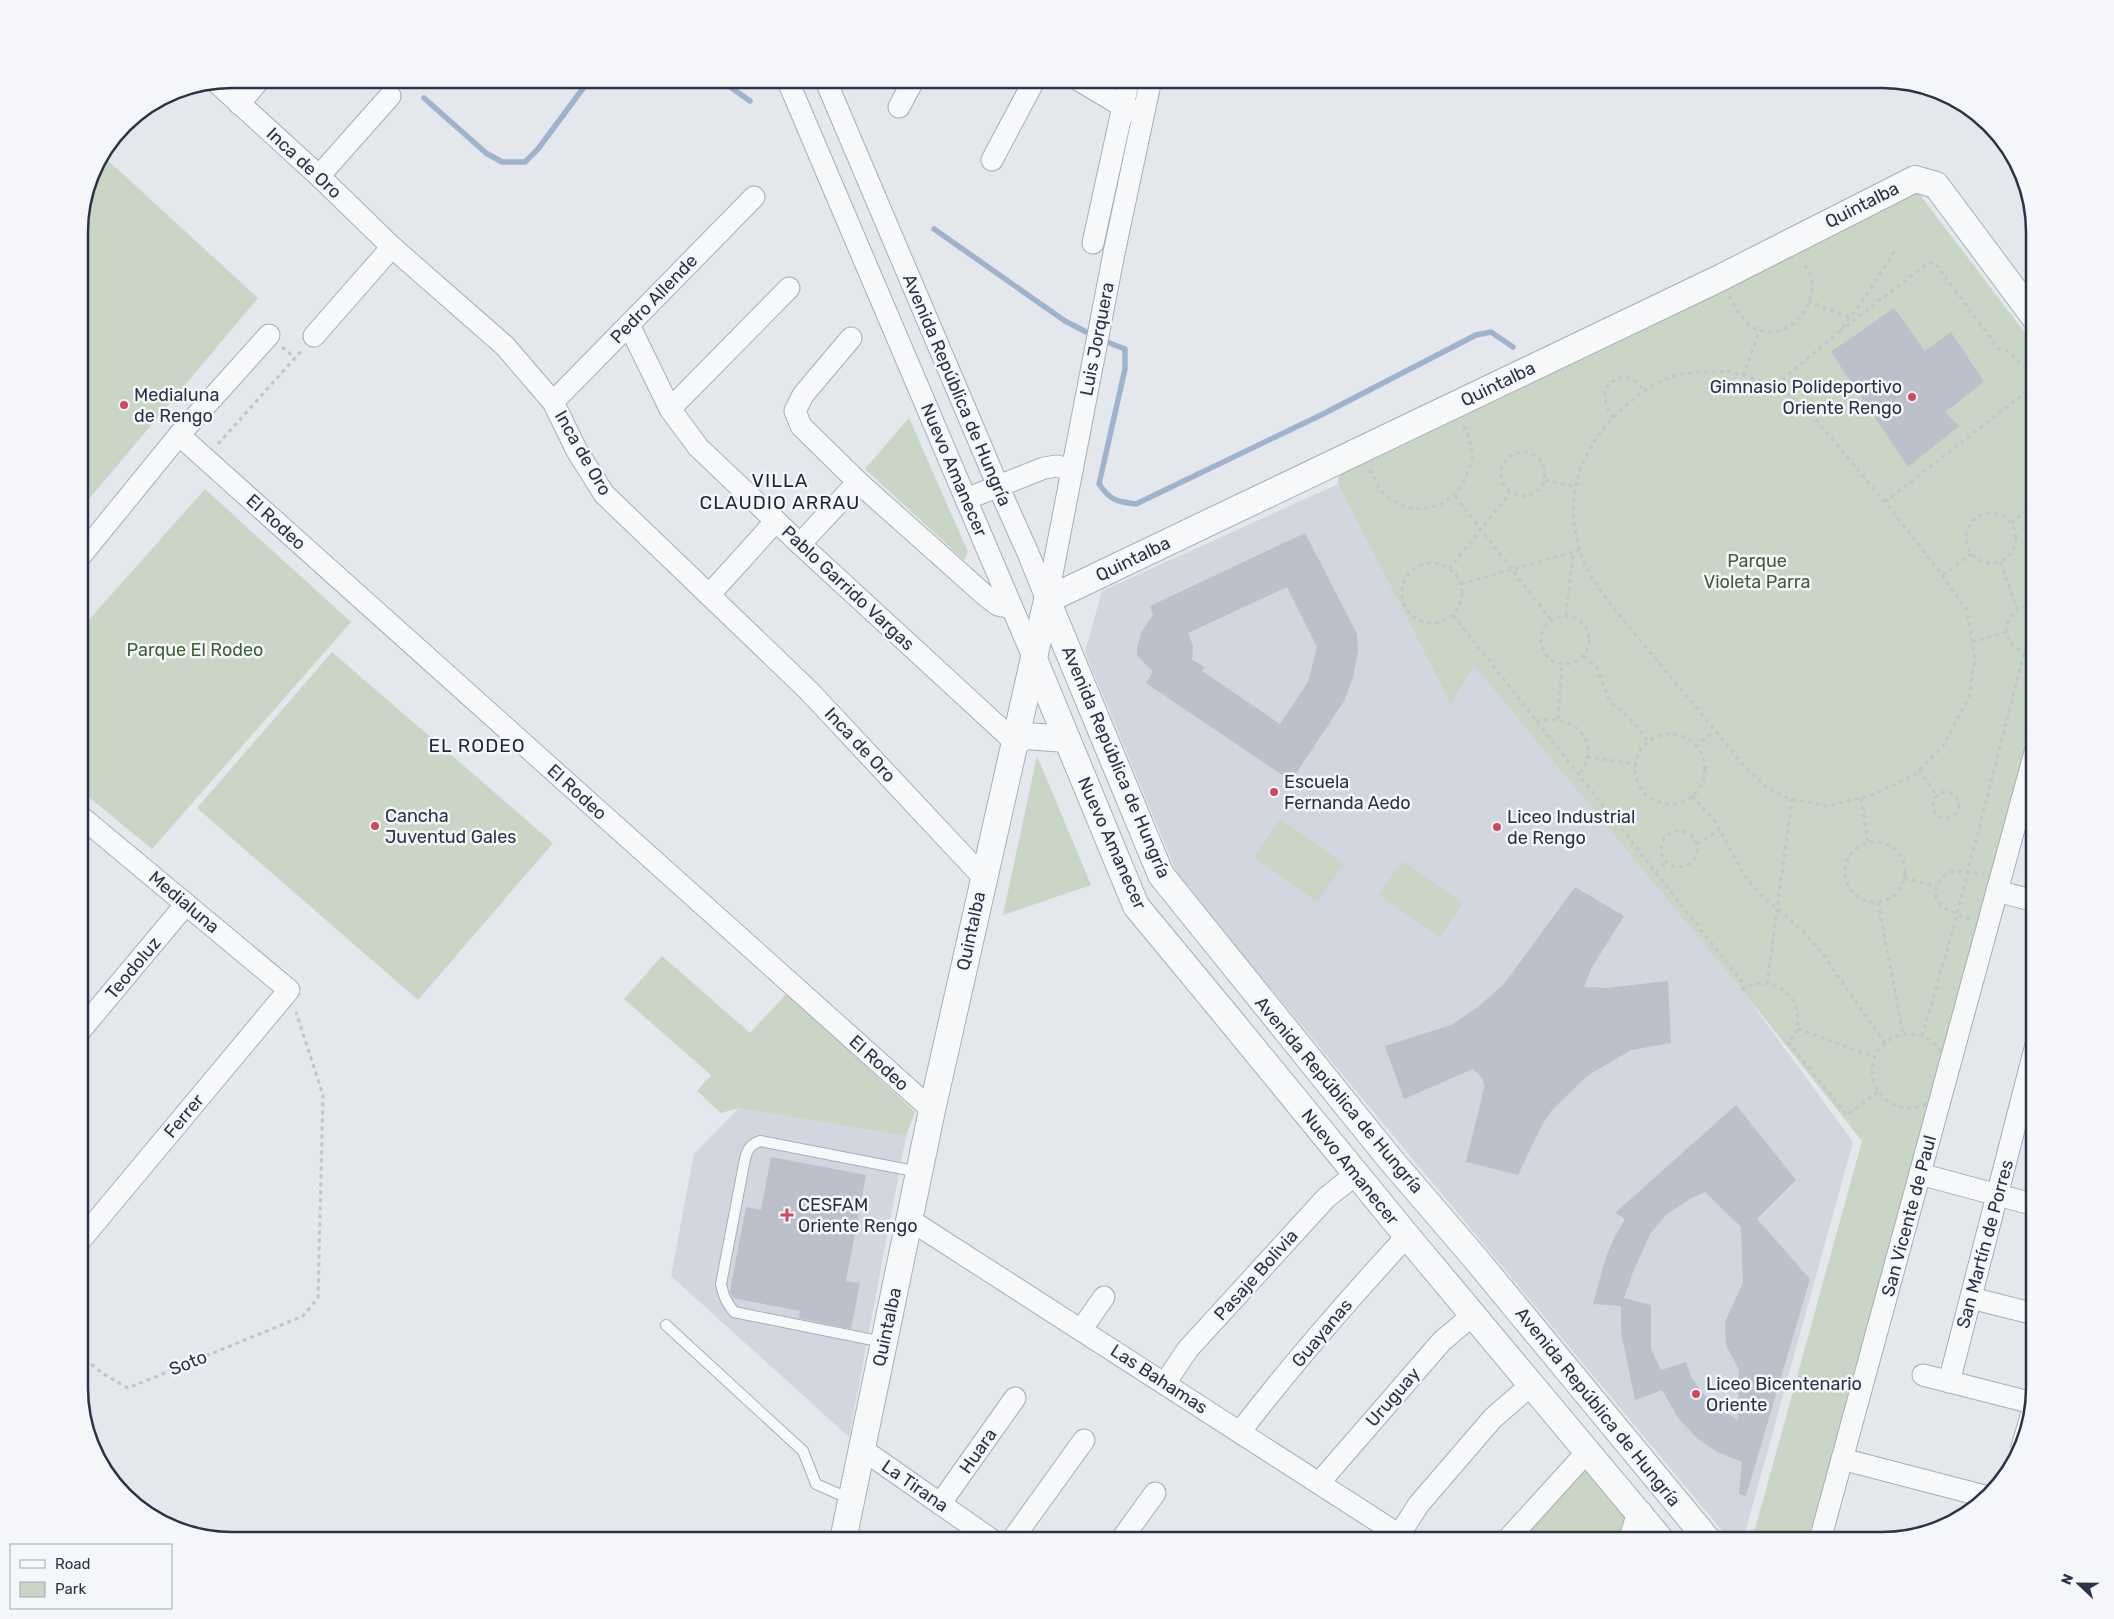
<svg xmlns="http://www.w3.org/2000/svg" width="2114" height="1619" viewBox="0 0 2114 1619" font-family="Rubik,sans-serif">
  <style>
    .built { fill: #d2d6de }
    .green { fill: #c9d6c5 }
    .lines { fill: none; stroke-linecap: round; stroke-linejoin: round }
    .stream { stroke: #9fb4cc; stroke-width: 5.5 }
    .building { fill: #bbc0ca; fill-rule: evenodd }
    .service-casing { stroke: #a9aeb7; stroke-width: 12 }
    .minor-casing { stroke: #a9aeb7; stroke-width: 23 }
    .tertiary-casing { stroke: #a9aeb7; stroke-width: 28 }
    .path { stroke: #c2c5cb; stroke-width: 3; stroke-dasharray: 4 4; stroke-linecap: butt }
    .service { stroke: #f7f8fa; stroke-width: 10 }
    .minor { stroke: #f7f8fa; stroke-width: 21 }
    .tertiary { stroke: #f7f8fa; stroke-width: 26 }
    .poi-dot { fill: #d1495b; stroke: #f4f6f9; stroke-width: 2 }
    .labels { text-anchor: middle; stroke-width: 5; stroke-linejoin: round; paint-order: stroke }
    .street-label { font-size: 18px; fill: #2b3445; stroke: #f4f6f9 }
    .poi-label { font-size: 18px; fill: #2b3445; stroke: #f4f6f9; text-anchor: start }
    .park-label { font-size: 18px; fill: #3f6138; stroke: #f4f6f9 }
    .neighbourhood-label { font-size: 19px; letter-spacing: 1px; fill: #1d2536; stroke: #f4f6f9 }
    .rim { fill: none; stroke: #2b3445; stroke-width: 2.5 }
  </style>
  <rect width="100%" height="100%" fill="#e4e7ec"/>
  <g class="built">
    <path d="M 1338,484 L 1451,705 L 1474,664 L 1742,990 L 1853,1142 L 1743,1540 L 1730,1540 L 1179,878 L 1085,652 L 1102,591 Z"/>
    <path d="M 739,1108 L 906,1136 L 849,1437 L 671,1276 L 694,1154 Z"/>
  </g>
  <g class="green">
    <path d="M 102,155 L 258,298 L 79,511 L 79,222 L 91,173 Z"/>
    <path d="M 1911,183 L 2035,346 L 2035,712 L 1920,1154 L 1813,1540 L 1752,1540 L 1862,1141 L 1742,990 L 1474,665 L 1451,705 L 1338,484 L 1339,470 Z"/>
    <path d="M 909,418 L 968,552 L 964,560 L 865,469 Z"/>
    <path d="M 205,489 L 351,622 L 152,849 L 79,789 L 79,631 Z"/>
    <path d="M 332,652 L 553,843 L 418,1000 L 197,808 Z"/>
    <path d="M 1037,756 L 1091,885 L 1003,915 Z"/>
    <path d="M 1280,819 L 1344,864 L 1318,902 L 1254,857 Z"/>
    <path d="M 1402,861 L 1463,903 L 1440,937 L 1379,895 Z"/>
    <path d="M 662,956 L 750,1033 L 787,993 L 915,1112 L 906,1136 L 739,1108 L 721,1113 L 697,1091 L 711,1075 L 624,999 Z"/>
    <path d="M 1584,1468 L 1628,1510 L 1620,1540 L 1520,1540 Z"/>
  </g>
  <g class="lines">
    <g class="stream">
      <path d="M 719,79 L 750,101"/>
      <path d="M 424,98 L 486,153 L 502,162 L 525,162 L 538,149 L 590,79"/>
      <path d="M 934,229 L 1065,321 L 1094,336"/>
      <path d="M 1102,340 L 1125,349 L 1125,369 L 1099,484 C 1110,500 1117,502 1136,504 L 1321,415 L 1476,335 L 1491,332 L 1513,347"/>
    </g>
  </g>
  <g class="building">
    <path d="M 1894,308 L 1925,351 L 1951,332 L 1984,382 L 1945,412 L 1959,426 L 1908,467 L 1831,352 Z"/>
    <path d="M 1305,533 L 1357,634 L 1358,651 L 1353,677 L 1344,701 L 1291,781 L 1146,683 L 1153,672 L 1137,655 L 1137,648 L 1142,631 L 1153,615 L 1150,606 ZM 1287,587 L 1317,647 L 1308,682 L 1280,724 L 1202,671 L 1205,667 L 1192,660 L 1193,646 L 1188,633 Z"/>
    <path d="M 1575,887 L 1624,916 L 1592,967 L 1584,987 L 1606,988 L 1668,981 L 1671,1043 L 1631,1050 L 1587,1076 L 1552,1110 L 1542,1125 L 1518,1175 L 1466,1162 L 1484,1088 L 1483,1079 L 1473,1069 L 1404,1099 L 1385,1046 L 1451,1025 L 1478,1007 L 1504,984 Z"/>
    <path d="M 1736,1105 L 1796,1180 L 1757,1219 L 1810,1279 L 1746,1496 L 1739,1494 L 1742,1462 L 1717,1452 L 1699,1440 L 1679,1419 L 1662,1390 L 1635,1400 L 1621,1332 L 1621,1306 L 1593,1304 L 1606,1257 L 1614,1238 L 1625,1219 L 1615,1213 ZM 1705,1192 L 1741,1227 L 1743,1283 L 1725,1322 L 1726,1345 L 1739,1370 L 1738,1420 L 1711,1403 L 1692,1379 L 1686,1362 L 1661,1370 L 1651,1349 L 1651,1305 L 1624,1298 L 1633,1272 L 1650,1234 L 1667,1214 L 1690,1199 Z"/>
    <path d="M 771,1157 L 866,1175 L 846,1281 L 860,1283 L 851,1329 L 799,1318 L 800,1311 L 733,1298 L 732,1296 L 730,1291 L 746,1207 L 761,1210 Z"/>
  </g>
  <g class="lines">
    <g class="service-casing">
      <g id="service">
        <path d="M 666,1325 L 803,1451 L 816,1484 L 850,1499"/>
        <path d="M 883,1342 L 734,1312 C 727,1303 723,1296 721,1284 L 744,1164 C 746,1153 748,1145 760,1141 L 919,1172"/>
      </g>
    </g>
    <g class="minor-casing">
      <g id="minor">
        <path d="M 787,79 L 1034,659"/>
        <path d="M 825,79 L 998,486 L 1028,553 L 1047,600"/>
        <path d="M 1077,79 L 1124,107 L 1136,112"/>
        <path d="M 216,82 L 319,176 L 392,247 L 505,346 L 553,402 L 577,451 L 604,494 L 809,691 L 983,877"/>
        <path d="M 239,104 L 260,79"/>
        <path d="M 899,107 L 914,79"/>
        <path d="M 992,160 L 1035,79"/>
        <path d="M 319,176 L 390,96"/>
        <path d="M 1093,243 L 1129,79"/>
        <path d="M 629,325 L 670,409 L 698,447 L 800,544 L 1015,742"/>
        <path d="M 314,336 L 392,247"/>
        <path d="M 851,338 L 803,395 L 795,411 L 801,426 L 858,482 L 987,597 L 998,605 L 1012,608"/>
        <path d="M 553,402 L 754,197"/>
        <path d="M 670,409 L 789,288"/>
        <path d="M 179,435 L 932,1110"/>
        <path d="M 966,499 L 1044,468 L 1057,466 L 1072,470"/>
        <path d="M 800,544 L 858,482"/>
        <path d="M 79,558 L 179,435 L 269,335"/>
        <path d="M 709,595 L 776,521"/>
        <path d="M 1047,600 L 1114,253 L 1151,79"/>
        <path d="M 79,815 L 289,990 L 79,1242"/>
        <path d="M 1997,891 L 2035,901"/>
        <path d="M 79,1032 L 186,904"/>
        <path d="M 1920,1174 L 2035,1205"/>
        <path d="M 910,1220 L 1407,1540"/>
        <path d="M 1971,1298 L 2035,1314"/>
        <path d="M 1081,1330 L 1104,1297"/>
        <path d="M 1923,1375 L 2033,1403"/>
        <path d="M 1949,1382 L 2035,1048"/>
        <path d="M 1165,1383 L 1188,1349 L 1326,1198 L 1356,1174"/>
        <path d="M 1240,1432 C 1292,1364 1349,1299 1407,1236"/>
        <path d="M 2022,1447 L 2031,1416"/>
        <path d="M 862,1449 L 992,1540"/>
        <path d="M 1842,1459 L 1984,1496"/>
        <path d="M 1319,1483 L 1442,1341 L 1473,1315"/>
        <path d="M 940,1504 L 1015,1398"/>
        <path d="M 1399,1535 L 1419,1504 L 1493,1418 L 1531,1385"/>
        <path d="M 1012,1540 L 1084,1440"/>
        <path d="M 1121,1540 L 1155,1493"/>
        <path d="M 1507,1540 L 1587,1452"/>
        <path d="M 1820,1540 L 2035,752"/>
      </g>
    </g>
    <g class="tertiary-casing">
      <g id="tertiary">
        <path d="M 1047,600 L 1161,875 L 1390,1159 L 1475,1258 L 1708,1540"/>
        <path d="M 1047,600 L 1718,279 L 1915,179 L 1936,185 L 2035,318"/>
        <path d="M 1034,659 L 1136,906 L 1227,1016 L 1407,1236 L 1661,1540"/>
        <path d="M 1015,742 L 1025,736 L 1067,739"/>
        <path d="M 843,1540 L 932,1110 L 1047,600"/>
        <path d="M 1632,1540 L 1640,1514"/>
      </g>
    </g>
    <g class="path">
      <path d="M 1729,296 C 1736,309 1744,324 1759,330 C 1787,342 1818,305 1811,278 C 1810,272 1805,266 1802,261"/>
      <path d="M 1808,301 L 1850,318"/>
      <path d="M 1840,331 L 1928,263 L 1934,262 L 1999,349 C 2011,349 2014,359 2023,365 C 2026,367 2032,368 2035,370"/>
      <path d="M 282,347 L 295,358"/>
      <path d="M 1727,371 L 1776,385 L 1806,408 L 1885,502 L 1940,572 L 1967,611 L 1975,658 L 1969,697 L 1943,746 L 1914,775 L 1872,795 L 1827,806 L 1788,798 L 1767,788 L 1742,763 L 1612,606 C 1606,598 1600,589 1594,581 C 1559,524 1570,459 1617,414 C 1633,398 1652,383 1674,376 C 1687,371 1712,373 1727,371 Z"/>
      <path d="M 1743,376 L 1760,330"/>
      <path d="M 1776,385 L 1840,331 L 1864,299 L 1896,249"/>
      <path d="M 1613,418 C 1601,398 1600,382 1626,376 L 1636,382 L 1645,391"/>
      <path d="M 218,444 L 302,350"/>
      <circle cx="1523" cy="474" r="22"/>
      <path d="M 1370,470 C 1374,477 1378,487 1383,493 C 1413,521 1455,510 1468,471 C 1470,467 1473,462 1472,457 C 1472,445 1468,434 1463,424"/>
      <path d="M 1545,480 L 1576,487"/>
      <path d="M 1455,496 L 1551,620"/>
      <path d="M 1885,502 L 2035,385"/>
      <circle cx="1991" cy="538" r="25"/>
      <path d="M 2011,523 L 2035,503"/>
      <path d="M 2000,562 L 2018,611"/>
      <circle cx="1432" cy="593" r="30"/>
      <path d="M 1449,569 L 1510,493"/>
      <path d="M 1943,575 L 1971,554"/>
      <path d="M 1461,584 L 1580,550"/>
      <path d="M 2035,608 C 2032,608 2027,607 2023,607 C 2007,612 2001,634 2013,646 C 2019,651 2028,652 2035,654"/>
      <path d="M 1453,615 L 1746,987"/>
      <path d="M 1566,615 L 1573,552"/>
      <circle cx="1565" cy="640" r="24"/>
      <path d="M 1972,642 L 2007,632"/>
      <path d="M 1584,656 L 1597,668 L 1610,702 L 1629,717 L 1648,742"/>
      <path d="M 1558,719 L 1562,664"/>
      <path d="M 1536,721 C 1557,716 1585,723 1588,750 C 1589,758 1583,768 1579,776"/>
      <circle cx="1670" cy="769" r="35"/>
      <path d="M 2025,736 L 2035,699"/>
      <path d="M 1696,747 L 1714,731"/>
      <path d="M 1587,757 L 1636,764"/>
      <path d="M 1919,770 L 1937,796"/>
      <circle cx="1946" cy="805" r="13"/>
      <path d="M 1692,796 L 1715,821 L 1744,875 L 1760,894 L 1800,928 L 1821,952 L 1885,1043"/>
      <path d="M 1861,798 L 1868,842"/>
      <circle cx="1679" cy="849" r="18"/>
      <circle cx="1875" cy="872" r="30"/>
      <path d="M 1697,844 L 1720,830"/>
      <path d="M 1656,873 L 1666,862"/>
      <path d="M 1904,878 L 1936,886"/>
      <path d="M 1878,902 L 1903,1034"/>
      <path d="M 1970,919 C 1955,914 1927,905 1938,884 C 1941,878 1945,874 1952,872 C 1962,870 1972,872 1983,874"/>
      <path d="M 1767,984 L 1792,799"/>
      <path d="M 1742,990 C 1765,973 1797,990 1798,1018 C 1798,1021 1798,1027 1797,1030 C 1796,1034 1791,1039 1788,1042 L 1847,1115 L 1878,1092"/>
      <path d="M 1798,1029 L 1875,1057"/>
      <circle cx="1909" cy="1071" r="37"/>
      <path d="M 1922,1036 L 1953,930 L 2035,610"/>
      <path d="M 79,1354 L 102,1373 L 128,1388 L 303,1316 L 318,1298 L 323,1095 L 296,1012"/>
    </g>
    <use href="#service" class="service"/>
    <use href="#minor" class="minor"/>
    <use href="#tertiary" class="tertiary"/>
  </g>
  <g class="poi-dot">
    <circle cx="1912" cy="397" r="5"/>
    <circle cx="124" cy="405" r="5"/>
    <circle cx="1274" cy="792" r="5"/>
    <circle cx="375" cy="826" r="5"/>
    <circle cx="1497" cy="827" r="5"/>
    <path d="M784.5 1207.5h5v5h5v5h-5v5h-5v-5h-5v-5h5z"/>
    <circle cx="1696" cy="1394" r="5"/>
  </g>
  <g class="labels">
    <g class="street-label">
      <text transform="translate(304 163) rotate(43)" y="6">Inca de Oro</text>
      <text transform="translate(1862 205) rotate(-27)" y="6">Quintalba</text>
      <text transform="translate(654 299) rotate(-46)" y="6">Pedro Allende</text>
      <text transform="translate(1097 339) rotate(-79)" y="6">Luis Jorquera</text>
      <text transform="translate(1498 384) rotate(-26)" y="6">Quintalba</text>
      <text transform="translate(957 390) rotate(67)" y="6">Avenida República de Hungría</text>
      <text transform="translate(583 453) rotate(60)" y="6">Inca de Oro</text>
      <text transform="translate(954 470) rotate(67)" y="6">Nuevo Amanecer</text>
      <text transform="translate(276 522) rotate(42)" y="6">El Rodeo</text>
      <text transform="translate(1133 559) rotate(-26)" y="6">Quintalba</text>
      <text transform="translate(848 588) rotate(43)" y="6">Pablo Garrido Vargas</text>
      <text transform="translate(860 745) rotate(47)" y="6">Inca de Oro</text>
      <text transform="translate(1116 762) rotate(67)" y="6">Avenida República de Hungría</text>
      <text transform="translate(577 792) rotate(42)" y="6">El Rodeo</text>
      <text transform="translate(1112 843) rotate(66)" y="6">Nuevo Amanecer</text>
      <text transform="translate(184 902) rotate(40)" y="6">Medialuna</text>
      <text transform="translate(971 931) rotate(-78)" y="6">Quintalba</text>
      <text transform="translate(133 968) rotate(-50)" y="6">Teodoluz</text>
      <text transform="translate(879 1063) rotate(42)" y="6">El Rodeo</text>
      <text transform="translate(1339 1095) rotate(50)" y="6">Avenida República de Hungría</text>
      <text transform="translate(184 1116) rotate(-50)" y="6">Ferrer</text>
      <text transform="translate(1350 1167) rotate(51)" y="6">Nuevo Amanecer</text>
      <text transform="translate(1909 1216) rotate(-75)" y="6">San Vicente de Paul</text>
      <text transform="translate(1985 1244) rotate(-75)" y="6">San Martín de Porres</text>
      <text transform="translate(1256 1275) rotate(-48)" y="6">Pasaje Bolivia</text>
      <text transform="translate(887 1327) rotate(-78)" y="6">Quintalba</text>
      <text transform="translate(1322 1333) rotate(-50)" y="6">Guayanas</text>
      <text transform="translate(188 1363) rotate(-22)" y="6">Soto</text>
      <text transform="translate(1159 1379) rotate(33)" y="6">Las Bahamas</text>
      <text transform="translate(1393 1397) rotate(-49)" y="6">Uruguay</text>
      <text transform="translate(1598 1407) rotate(51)" y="6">Avenida República de Hungría</text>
      <text transform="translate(978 1451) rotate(-55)" y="6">Huara</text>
      <text transform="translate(915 1486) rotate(35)" y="6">La Tirana</text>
    </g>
    <g class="poi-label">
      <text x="1902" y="393" text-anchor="end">Gimnasio Polideportivo<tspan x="1902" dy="21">Oriente Rengo</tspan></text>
      <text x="134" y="401">Medialuna<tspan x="134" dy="21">de Rengo</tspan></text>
      <text x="1284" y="788">Escuela<tspan x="1284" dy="21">Fernanda Aedo</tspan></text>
      <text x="385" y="822">Cancha<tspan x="385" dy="21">Juventud Gales</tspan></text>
      <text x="1507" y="823">Liceo Industrial<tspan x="1507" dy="21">de Rengo</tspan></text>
      <text x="798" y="1211">CESFAM<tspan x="798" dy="21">Oriente Rengo</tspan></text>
      <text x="1706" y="1390">Liceo Bicentenario<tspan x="1706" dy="21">Oriente</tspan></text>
    </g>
    <g class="park-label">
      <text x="1757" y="567">Parque<tspan x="1757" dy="21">Violeta Parra</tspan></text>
      <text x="195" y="656">Parque El Rodeo</text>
    </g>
    <g class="neighbourhood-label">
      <text x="780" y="487">VILLA<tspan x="780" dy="22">CLAUDIO ARRAU</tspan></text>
      <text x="477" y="752">EL RODEO</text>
    </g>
  </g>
  <path d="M0 0H2114V1619H0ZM232 88H1882A144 144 0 0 1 2026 232V1388A144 144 0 0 1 1882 1532H232A144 144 0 0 1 88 1388V232A144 144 0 0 1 232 88Z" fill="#f4f6f9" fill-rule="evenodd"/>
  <path class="rim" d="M232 88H1882A144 144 0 0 1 2026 232V1388A144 144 0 0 1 1882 1532H232A144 144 0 0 1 88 1388V232A144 144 0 0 1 232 88Z"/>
  <rect x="10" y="1544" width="162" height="65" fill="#f4f6f9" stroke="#a4a8b1"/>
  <rect x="20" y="1560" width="25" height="8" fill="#f7f8fa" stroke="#a4a8b1"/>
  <text x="55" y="1569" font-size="15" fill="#2b3445">Road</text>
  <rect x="20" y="1582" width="25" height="15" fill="#c9d6c5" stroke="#a4a8b1"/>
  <text x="55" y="1594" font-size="15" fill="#2b3445">Park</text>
  <g transform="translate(2079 1584) rotate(292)" stroke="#f4f6f9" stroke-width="4" paint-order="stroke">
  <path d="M0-4L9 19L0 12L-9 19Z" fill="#2b3445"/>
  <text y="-8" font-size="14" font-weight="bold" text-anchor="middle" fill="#2b3445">N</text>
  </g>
</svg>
